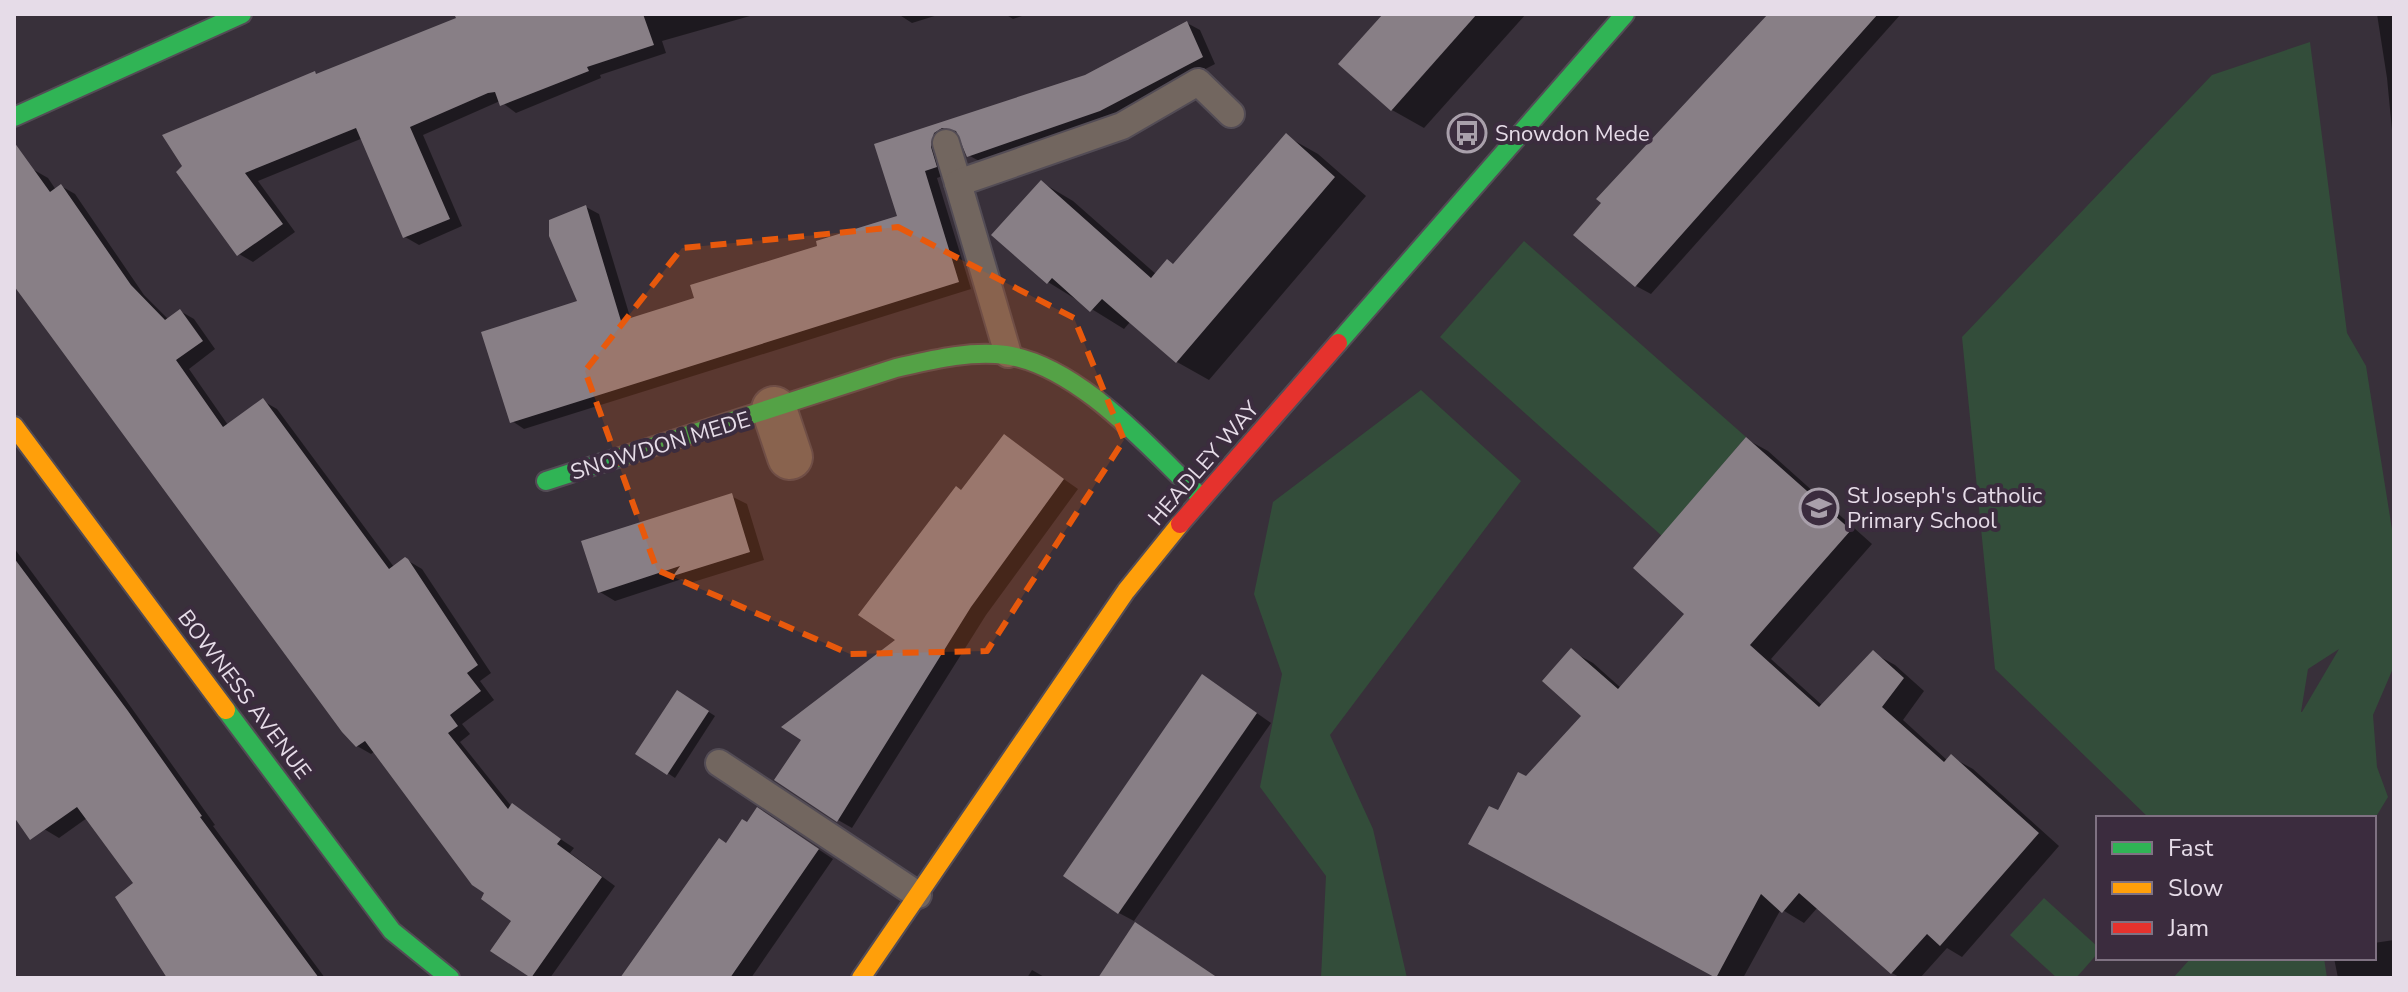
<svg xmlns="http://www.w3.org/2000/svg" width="2408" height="992" viewBox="0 0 2408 992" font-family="'Nunito Sans',sans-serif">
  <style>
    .green { fill: #334d3a; fill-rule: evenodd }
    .shadow { fill: #0007 }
    .building { fill: #887f86 }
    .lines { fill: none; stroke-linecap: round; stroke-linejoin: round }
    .lane-casing { stroke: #534c55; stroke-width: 30 }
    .street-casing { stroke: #534c55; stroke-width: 48 }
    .fast-casing { stroke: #534c55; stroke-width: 22 }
    .slow-casing { stroke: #534c55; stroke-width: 22 }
    .jam-casing { stroke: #534c55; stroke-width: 22 }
    .lane { stroke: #72665f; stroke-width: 26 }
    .street { stroke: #72665f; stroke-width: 44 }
    .fast { stroke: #30b455; stroke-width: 18 }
    .slow { stroke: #ff9f0a; stroke-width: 18 }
    .jam { stroke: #e5322d; stroke-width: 18 }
    .marked { fill: #e8590c; fill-opacity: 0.2; stroke: #e8590c; stroke-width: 6; stroke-dasharray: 16 10; stroke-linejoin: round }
    .labels { text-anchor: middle; stroke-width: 8; stroke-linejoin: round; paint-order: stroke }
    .poi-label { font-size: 22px; fill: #e6dce8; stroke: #3b2c3e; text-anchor: start }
    .street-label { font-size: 22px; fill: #e6dce8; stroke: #3b2c3e }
  </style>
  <rect width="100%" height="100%" fill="#38303a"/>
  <g class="green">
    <path d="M 2310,42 L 2347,333 L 2366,366 L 2394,542 L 2394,666 L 2373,715 L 2377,767 L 2388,797 L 2374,820 L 2149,818 L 1995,669 L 1962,337 L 2212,75 ZM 2339,649 L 2302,712 L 2301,712 L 2308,669 Z"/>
    <path d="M 1524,241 L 1746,437 L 1662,536 L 1440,337 Z"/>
    <path d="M 1421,390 L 1521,481 L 1330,735 L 1373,829 L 1407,978 L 1321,978 L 1326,876 L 1260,787 L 1282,674 L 1254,594 L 1273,502 Z"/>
    <path d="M 2044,898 L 2098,947 L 2098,953 L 2076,978 L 2057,978 L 2010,935 Z"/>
    <path d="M 2191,958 L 2324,958 L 2327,978 L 2173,978 Z"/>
  </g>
  <g class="shadow">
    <path d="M 470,14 L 757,14 L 662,41 L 666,53 L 600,75 L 601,78 L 516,113 L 500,101 L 423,135 L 462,226 L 419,245 L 405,237 L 363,138 L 258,181 L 295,232 L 253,262 L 239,254 L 179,172 L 315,73 L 318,75 Z"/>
    <path d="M 898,14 L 941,14 L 912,23 Z"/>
    <path d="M 1005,14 L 1028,14 L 1013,19 Z"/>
    <path d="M 1386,14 L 1526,14 L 1424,128 L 1392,110 Z"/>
    <path d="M 1769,14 L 1901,14 L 1651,294 L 1636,286 Z"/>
    <path d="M 2377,14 L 2394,14 L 2394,151 L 2387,78 Z"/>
    <path d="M 1187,23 L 1200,30 L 1215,64 L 1113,117 L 981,162 L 968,155 L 960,134 L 946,139 L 948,174 L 937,178 L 971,289 L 524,429 L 512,421 L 580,302 L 586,207 L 599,214 L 631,320 L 697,299 L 899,217 L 877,145 L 1086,77 Z"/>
    <path d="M 1286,136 L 1318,154 L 1366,196 L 1209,380 L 1177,362 L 1130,322 L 1124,329 L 1048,282 L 1041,182 L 1073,201 L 1157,275 L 1175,265 Z"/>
    <path d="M 34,170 L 48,178 L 56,190 L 61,186 L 75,194 L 144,295 L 169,320 L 180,311 L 194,319 L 215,349 L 189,369 L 228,425 L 263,401 L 277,409 L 394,567 L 405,559 L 422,569 L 491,673 L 480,681 L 494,700 L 462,724 L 470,734 L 460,742 L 512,807 L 574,848 L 570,853 L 615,886 L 550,978 L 532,978 L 493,950 L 514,920 L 487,892 L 375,751 L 371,754 L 357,746 L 14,280 L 14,181 Z"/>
    <path d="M 1004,437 L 1078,489 L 986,615 L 852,828 L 838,820 L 898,640 L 962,492 Z"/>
    <path d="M 1746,439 L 1768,451 L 1872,544 L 1771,659 L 1823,706 L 1873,653 L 1895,665 L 1924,691 L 1903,720 L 1948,761 L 1951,757 L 1973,769 L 2059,846 L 1962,957 L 1947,948 L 1920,978 L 1901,978 L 1892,973 L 1818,907 L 1804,923 L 1781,909 L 1743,978 L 1719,978 L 1492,856 L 1499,813 L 1584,716 L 1571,651 L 1593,663 L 1621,688 L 1687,614 Z"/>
    <path d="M 731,496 L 747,504 L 764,560 L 690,583 L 682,579 L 615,601 L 600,592 Z"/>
    <path d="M 14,548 L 118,689 L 215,825 L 213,826 L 325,978 L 169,978 L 136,884 L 87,818 L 59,838 L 44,829 L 14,770 Z"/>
    <path d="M 1218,686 L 1271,723 L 1134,921 L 1119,913 Z"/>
    <path d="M 678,692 L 715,716 L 675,778 L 638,753 Z"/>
    <path d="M 773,819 L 833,859 L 751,978 L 623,978 L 727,845 L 748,825 Z"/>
    <path d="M 2394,940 L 2394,978 L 2338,978 L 2334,958 L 2374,958 L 2374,943 Z"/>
    <path d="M 1032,970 L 1046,978 L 1027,978 Z"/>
  </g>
  <g class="building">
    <path d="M 454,14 L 643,14 L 654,45 L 587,67 L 589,71 L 500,106 L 495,92 L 488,93 L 410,127 L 450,219 L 403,238 L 356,128 L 245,173 L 283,224 L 237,256 L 176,172 L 182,166 L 162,135 L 315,71 L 316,74 L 456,18 Z"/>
    <path d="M 1383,14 L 1477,14 L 1391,111 L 1338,64 Z"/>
    <path d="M 1768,14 L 1878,14 L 1635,287 L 1573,235 L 1601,203 L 1596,199 Z"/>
    <path d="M 1187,21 L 1203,57 L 1100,111 L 967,157 L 956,131 L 942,128 L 934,133 L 931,147 L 937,167 L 925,171 L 959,282 L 510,423 L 481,332 L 577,301 L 549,236 L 549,220 L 586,205 L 621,321 L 694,298 L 690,285 L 817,246 L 816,241 L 897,216 L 874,144 L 1085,75 Z"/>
    <path d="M 1286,133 L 1335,177 L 1176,363 L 1102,299 L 1090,312 L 1052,278 L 1047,284 L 991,235 L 1041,180 L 1151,278 L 1167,259 L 1173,264 Z"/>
    <path d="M 14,142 L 50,192 L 61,184 L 131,285 L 165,320 L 180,309 L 203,341 L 176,360 L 223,427 L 263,398 L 389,569 L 405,557 L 408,559 L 478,665 L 467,673 L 481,691 L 450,715 L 458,726 L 448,733 L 508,809 L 512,803 L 561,839 L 557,844 L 602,877 L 531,978 L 490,951 L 511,921 L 481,899 L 484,893 L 472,885 L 365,741 L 356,747 L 342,732 L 14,286 Z"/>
    <path d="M 1004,434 L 1064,479 L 971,607 L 837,822 L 774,780 L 801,740 L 781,727 L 895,640 L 858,615 L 956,486 L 961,490 Z"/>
    <path d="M 1746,437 L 1851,530 L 1750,645 L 1819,707 L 1873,650 L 1904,678 L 1882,707 L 1944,762 L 1951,754 L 2039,833 L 1940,946 L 1927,934 L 1891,974 L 1799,893 L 1782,913 L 1761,894 L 1716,978 L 1468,844 L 1489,806 L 1498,810 L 1518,772 L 1526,776 L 1581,716 L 1542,681 L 1571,648 L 1618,689 L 1684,614 L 1633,568 Z"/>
    <path d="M 732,493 L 750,552 L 673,576 L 680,566 L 598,593 L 581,541 Z"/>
    <path d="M 14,558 L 128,711 L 202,816 L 200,817 L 319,978 L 167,978 L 115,897 L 133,883 L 77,807 L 30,840 L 14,817 Z"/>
    <path d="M 1202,674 L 1257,713 L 1118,914 L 1063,876 Z"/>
    <path d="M 677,690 L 709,711 L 667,775 L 635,754 Z"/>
    <path d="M 757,807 L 819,849 L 730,978 L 620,978 L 719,838 L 726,843 L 742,819 L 747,822 Z"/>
    <path d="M 1135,922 L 1218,978 L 1098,978 Z"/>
  </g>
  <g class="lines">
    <g class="lane-casing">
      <g id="lane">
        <path d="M 946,143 L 958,183"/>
        <path d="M 1008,354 L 958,183 L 1122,126 L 1198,82 L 1231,114"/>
        <path d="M 719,763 L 918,895"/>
      </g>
    </g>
    <g class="street-casing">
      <path id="street" d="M 774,409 L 790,457"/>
    </g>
    <g class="fast-casing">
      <g id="fast">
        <path d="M 14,117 L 242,14"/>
        <path d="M 1338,343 L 1625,14"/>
        <path d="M 546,481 L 896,368 C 931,360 970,350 1006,355 C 1080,366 1150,449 1202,498"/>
        <path d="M 226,710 L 392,931 L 450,978"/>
      </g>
    </g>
    <g class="slow-casing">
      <g id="slow">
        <path d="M 14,426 L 226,710"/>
        <path d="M 861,978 L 1126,591 L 1180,524"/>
      </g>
    </g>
    <g class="jam-casing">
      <path id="jam" d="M 1180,524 L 1338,343"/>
    </g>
    <use href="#lane" class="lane"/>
    <use href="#street" class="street"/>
    <use href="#fast" class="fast"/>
    <use href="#slow" class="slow"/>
    <use href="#jam" class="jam"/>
  </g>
  <path class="marked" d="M 898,227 L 1074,318 L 1124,440 L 987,651 L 850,654 L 657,570 L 585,371 L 682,248 Z"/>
  <defs>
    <g id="bus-ring" transform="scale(2)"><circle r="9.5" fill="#3b2c3e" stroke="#a9a0ab" stroke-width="1.5"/><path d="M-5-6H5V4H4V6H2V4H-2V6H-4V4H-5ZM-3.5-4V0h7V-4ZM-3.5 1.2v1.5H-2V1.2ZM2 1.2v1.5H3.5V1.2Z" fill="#a9a0ab"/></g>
    <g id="school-ring" transform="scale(2)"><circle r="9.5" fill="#3b2c3e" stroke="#a9a0ab" stroke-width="1.5"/><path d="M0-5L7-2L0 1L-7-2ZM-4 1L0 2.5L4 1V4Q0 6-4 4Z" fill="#a9a0ab"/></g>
  </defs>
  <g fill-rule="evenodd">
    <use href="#bus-ring" x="1467" y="133"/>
    <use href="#school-ring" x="1819" y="508"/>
  </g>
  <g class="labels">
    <g class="poi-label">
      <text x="1495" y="141">Snowdon Mede</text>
      <text x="1847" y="503">St Joseph's Catholic<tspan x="1847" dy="25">Primary School</tspan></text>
    </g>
    <g class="street-label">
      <text transform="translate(660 445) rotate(-17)" y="8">SNOWDON MEDE</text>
      <text transform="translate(1203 463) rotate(-49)" y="8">HEADLEY WAY</text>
      <text transform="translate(245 694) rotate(53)" y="8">BOWNESS AVENUE</text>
    </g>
  </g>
  <rect width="2408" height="992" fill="none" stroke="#e6dce8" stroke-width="32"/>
  <rect x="2096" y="816" width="280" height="144" fill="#3b2c3e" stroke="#7f7282" stroke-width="2"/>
  <rect x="2112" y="842" width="40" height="12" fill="#30b455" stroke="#7f7282" stroke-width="2"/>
  <text x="2168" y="856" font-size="24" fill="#e6dce8">Fast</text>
  <rect x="2112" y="882" width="40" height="12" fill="#ff9f0a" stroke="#7f7282" stroke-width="2"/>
  <text x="2168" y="896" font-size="24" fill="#e6dce8">Slow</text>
  <rect x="2112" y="922" width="40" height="12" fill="#e5322d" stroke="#7f7282" stroke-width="2"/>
  <text x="2168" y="936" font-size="24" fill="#e6dce8">Jam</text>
</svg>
